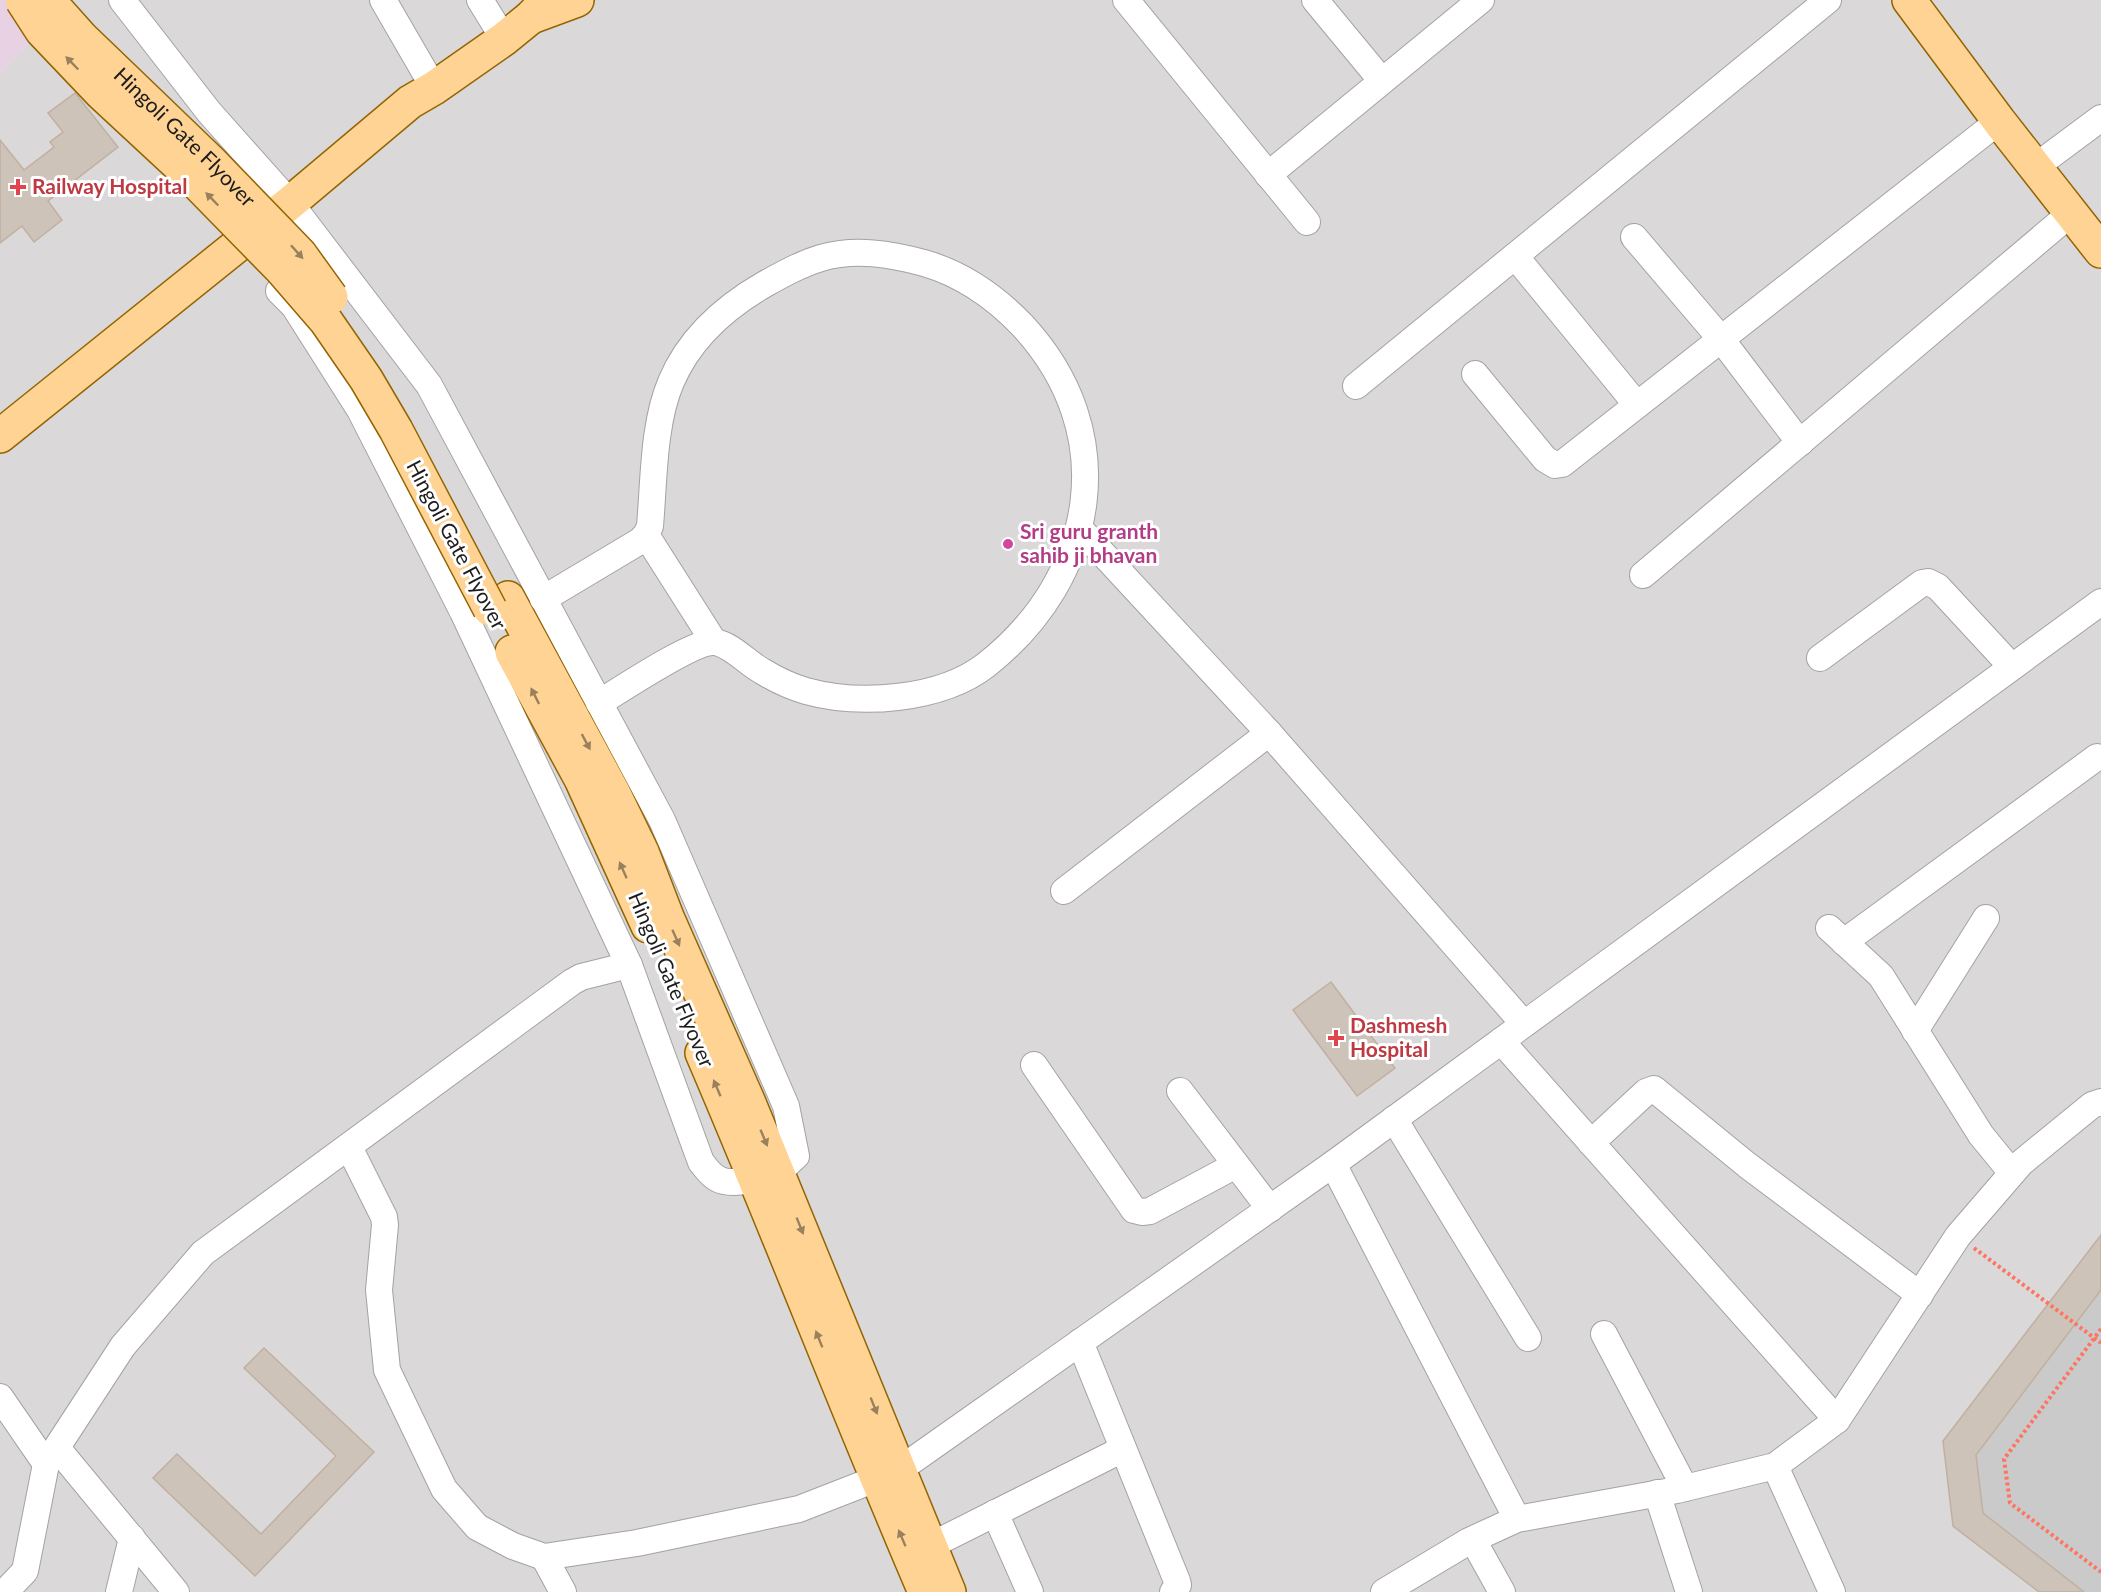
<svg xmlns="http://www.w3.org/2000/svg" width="2101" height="1592" viewBox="0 0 2101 1592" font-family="Lato,sans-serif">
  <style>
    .residential { fill: #dad8d8 }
    .industrial { fill: #e8d1e3 }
    .religious { fill: #cacaca }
    .building { fill: #cec3b9; stroke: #c1b0a1; stroke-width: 1.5 }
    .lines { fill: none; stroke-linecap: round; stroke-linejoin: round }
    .minor-casing { stroke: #a3a3a3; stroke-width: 28 }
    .major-casing { stroke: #936500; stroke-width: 36 }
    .path { stroke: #ff7360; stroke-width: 4; stroke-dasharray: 3 3; stroke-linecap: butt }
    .minor { stroke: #fff; stroke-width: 26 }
    .major { stroke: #ffd394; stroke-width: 33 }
    .major-bridge-casing { stroke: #936500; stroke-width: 36; stroke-linecap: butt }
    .major-bridge { stroke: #ffd394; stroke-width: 33 }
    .oneway { fill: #99815e }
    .health-dot { fill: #e0444e; stroke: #fff; stroke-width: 2 }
    .hotel-dot { fill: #d1479c; stroke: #fff; stroke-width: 2 }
    .labels { text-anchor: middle; stroke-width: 6; stroke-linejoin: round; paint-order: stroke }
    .street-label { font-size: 21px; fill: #1c1c1c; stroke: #fff }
    .health-label { font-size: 21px; font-weight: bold; fill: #be3a42; stroke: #fff; text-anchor: start }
    .hotel-label { font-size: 21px; font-weight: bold; fill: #b23c85; stroke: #fff; text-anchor: start }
  </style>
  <rect width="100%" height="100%" fill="#eeeae0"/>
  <path class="residential" d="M 70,0 L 2101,0 L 2101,1592 L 0,1592 L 0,73 Z"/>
  <path class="industrial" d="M 0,0 L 70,0 L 0,73 Z"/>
  <path class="religious" d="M 2101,1235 L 2101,1592 L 2039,1592 L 1953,1526 L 1943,1441 Z"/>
  <g class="building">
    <path d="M 75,93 L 118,147 L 48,201 L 62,220 L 34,242 L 22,226 L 0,243 L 0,140 L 24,170 L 54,147 L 50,142 L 63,132 L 48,113 Z"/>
    <path d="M 1331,982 L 1395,1068 L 1357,1096 L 1293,1010 Z"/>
    <path d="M 2101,1235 L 2101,1290 L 1976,1455 L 1983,1513 L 2084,1592 L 2039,1592 L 1953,1526 L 1943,1441 Z"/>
    <path d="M 264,1348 L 374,1452 L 255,1576 L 153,1478 L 177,1454 L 261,1534 L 336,1456 L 244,1368 Z"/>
  </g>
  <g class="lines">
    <g class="minor-casing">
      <g id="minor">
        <path d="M 122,0 L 209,112 L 290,203 L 429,385 L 662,820 L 786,1106 L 796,1156 C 790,1161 784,1168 778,1172 C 765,1179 731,1186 718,1179 C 710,1175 706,1168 701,1162 L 629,965 L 463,612 L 360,410 L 294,306 L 279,291"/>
        <path d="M 383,0 L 434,88"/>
        <path d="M 480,0 L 504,39"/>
        <path d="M 1126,0 L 1307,222"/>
        <path d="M 1315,0 L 1382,81"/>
        <path d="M 2035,167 L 2101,118"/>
        <path d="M 1268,175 L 1481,0"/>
        <path d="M 1634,237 L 1721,339 L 1800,443"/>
        <path d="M 1515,256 L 1637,405"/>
        <path d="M 1475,374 L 1545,459 L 1555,465 L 1562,464 L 1999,121"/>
        <path d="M 1356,386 L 1828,0"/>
        <path d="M 1080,529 L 1269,733 L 1524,1024"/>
        <path d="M 646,535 L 714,642"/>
        <path d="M 1643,575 L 2070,214"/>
        <path d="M 543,599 L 640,541 L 646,535 L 650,526 C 654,481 653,424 671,382 C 689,339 725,307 765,284 C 783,274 801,264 821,258 C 855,248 891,254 924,263 C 962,274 995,297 1022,325 C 1122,432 1098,577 986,665 C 941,700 860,706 806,691 C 792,687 775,679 762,671 C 747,663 732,645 715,642 C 695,640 620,690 599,703"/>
        <path d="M 1820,658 L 1922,583 L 1928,582 L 1938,587 L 2012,667"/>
        <path d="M 1064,891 L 1269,733"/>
        <path d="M 1829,928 L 1881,976 L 1981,1135 L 2012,1173"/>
        <path d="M 1844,942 L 2097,757"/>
        <path d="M 1915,1031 L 1986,918"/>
        <path d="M 1501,1041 L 1837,1420"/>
        <path d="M 1034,1065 L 1134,1210 L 1142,1212 L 1150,1211 L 1236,1165"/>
        <path d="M 1180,1091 L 1270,1209"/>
        <path d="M 1394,1119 L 1528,1338"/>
        <path d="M 1591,1143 L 1646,1092 L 1654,1089 L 1747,1165 L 1920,1295"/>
        <path d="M 349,1147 L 384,1217 L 385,1225 L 379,1290 L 387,1370 L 444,1489 L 477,1527 L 513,1546 L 544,1557 L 637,1543 L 799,1509 L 899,1470 L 1333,1164 L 2101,602"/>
        <path d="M 1333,1164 L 1517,1519"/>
        <path d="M 1604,1334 L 1685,1488"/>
        <path d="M 1080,1342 L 1177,1581 L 1178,1585 L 1173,1592"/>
        <path d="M 0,1397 L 46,1464"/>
        <path d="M 57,1448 L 176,1592"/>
        <path d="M 1775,1466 L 1832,1592"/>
        <path d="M 1657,1493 L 1689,1592"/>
        <path d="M 995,1513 L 1030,1592"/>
        <path d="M 1473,1540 L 1502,1592"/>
        <path d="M 930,1546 L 1123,1449"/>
        <path d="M 544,1557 L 563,1592"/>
        <path d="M 5,1592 L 25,1571 L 46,1464 L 123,1346 L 203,1253 L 572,982 L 581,977 L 629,965"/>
        <path d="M 119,1592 L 132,1538"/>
        <path d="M 1384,1592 L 1469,1541 L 1517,1519 L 1677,1490 L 1775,1466 L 1837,1420 L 1958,1236 L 2021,1163 L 2092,1105 L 2101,1102"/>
      </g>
    </g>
    <g class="major-casing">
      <g id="major">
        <path d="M 1909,0 L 1999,121 L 2101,251"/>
        <path d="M 531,17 L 577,0"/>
        <path d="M 0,436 L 290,203 L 410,102 L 434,88 L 504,39 L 531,17 L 547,0"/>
        <path d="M 508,598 L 613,792 L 642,852 L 667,917 L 749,1103 L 949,1592"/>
        <path d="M 512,652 L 581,779 L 648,926"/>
        <path d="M 702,1053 C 779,1232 848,1413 925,1592"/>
      </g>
    </g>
    <g class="path">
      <path d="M 1974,1248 L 2101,1343"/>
      <path d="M 2101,1329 L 2004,1459 L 2010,1503 L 2101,1572"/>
    </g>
    <use href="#minor" class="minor"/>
    <use href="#major" class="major"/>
    <g class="major-bridge-casing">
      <g id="major-bridge">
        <path d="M 22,0 L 42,31 L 101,93 L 184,170 L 281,269 L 326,321 L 366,379 L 396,430 L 490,609"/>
        <path id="s1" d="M 51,0 L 57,10 L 82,38 L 212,163 L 300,254 L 331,297"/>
      </g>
    </g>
    <use href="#major-bridge" class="major-bridge"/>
  </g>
  <defs><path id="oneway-solid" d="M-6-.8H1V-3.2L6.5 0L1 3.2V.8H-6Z" transform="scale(1.5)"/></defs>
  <g class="oneway">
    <use href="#oneway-solid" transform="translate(72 63) rotate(-134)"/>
    <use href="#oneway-solid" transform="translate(212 199) rotate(-134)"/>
    <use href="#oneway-solid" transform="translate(297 252) rotate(48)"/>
    <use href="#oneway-solid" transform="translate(535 696) rotate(-117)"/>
    <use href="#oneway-solid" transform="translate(586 742) rotate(62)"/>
    <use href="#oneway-solid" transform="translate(623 870) rotate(-114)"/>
    <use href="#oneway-solid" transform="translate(676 938) rotate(66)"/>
    <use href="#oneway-solid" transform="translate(717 1088) rotate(-113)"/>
    <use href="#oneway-solid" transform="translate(764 1138) rotate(67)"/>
    <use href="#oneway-solid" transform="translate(800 1226) rotate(68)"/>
    <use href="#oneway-solid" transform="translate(819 1339) rotate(-112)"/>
    <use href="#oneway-solid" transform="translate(874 1406) rotate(68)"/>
    <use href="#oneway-solid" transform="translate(902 1538) rotate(-113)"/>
  </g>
  <g class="health-dot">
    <path d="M15 178h6v6h6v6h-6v6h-6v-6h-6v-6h6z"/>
    <path d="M1333 1029h6v6h6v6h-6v6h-6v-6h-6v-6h6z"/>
  </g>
  <circle class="hotel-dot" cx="1008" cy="544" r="6"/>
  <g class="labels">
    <g class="street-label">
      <text dy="7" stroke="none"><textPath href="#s1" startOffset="192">Hingoli Gate Flyover</textPath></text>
      <text transform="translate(456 545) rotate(62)" y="7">Hingoli Gate Flyover</text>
      <text transform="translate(671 980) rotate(67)" y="7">Hingoli Gate Flyover</text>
    </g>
    <g class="health-label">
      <text x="32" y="194">Railway Hospital</text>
      <text x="1350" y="1033">Dashmesh<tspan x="1350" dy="24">Hospital</tspan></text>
    </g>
    <g class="hotel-label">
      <text x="1020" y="539">Sri guru granth<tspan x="1020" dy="24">sahib ji bhavan</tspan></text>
    </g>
  </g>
</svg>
